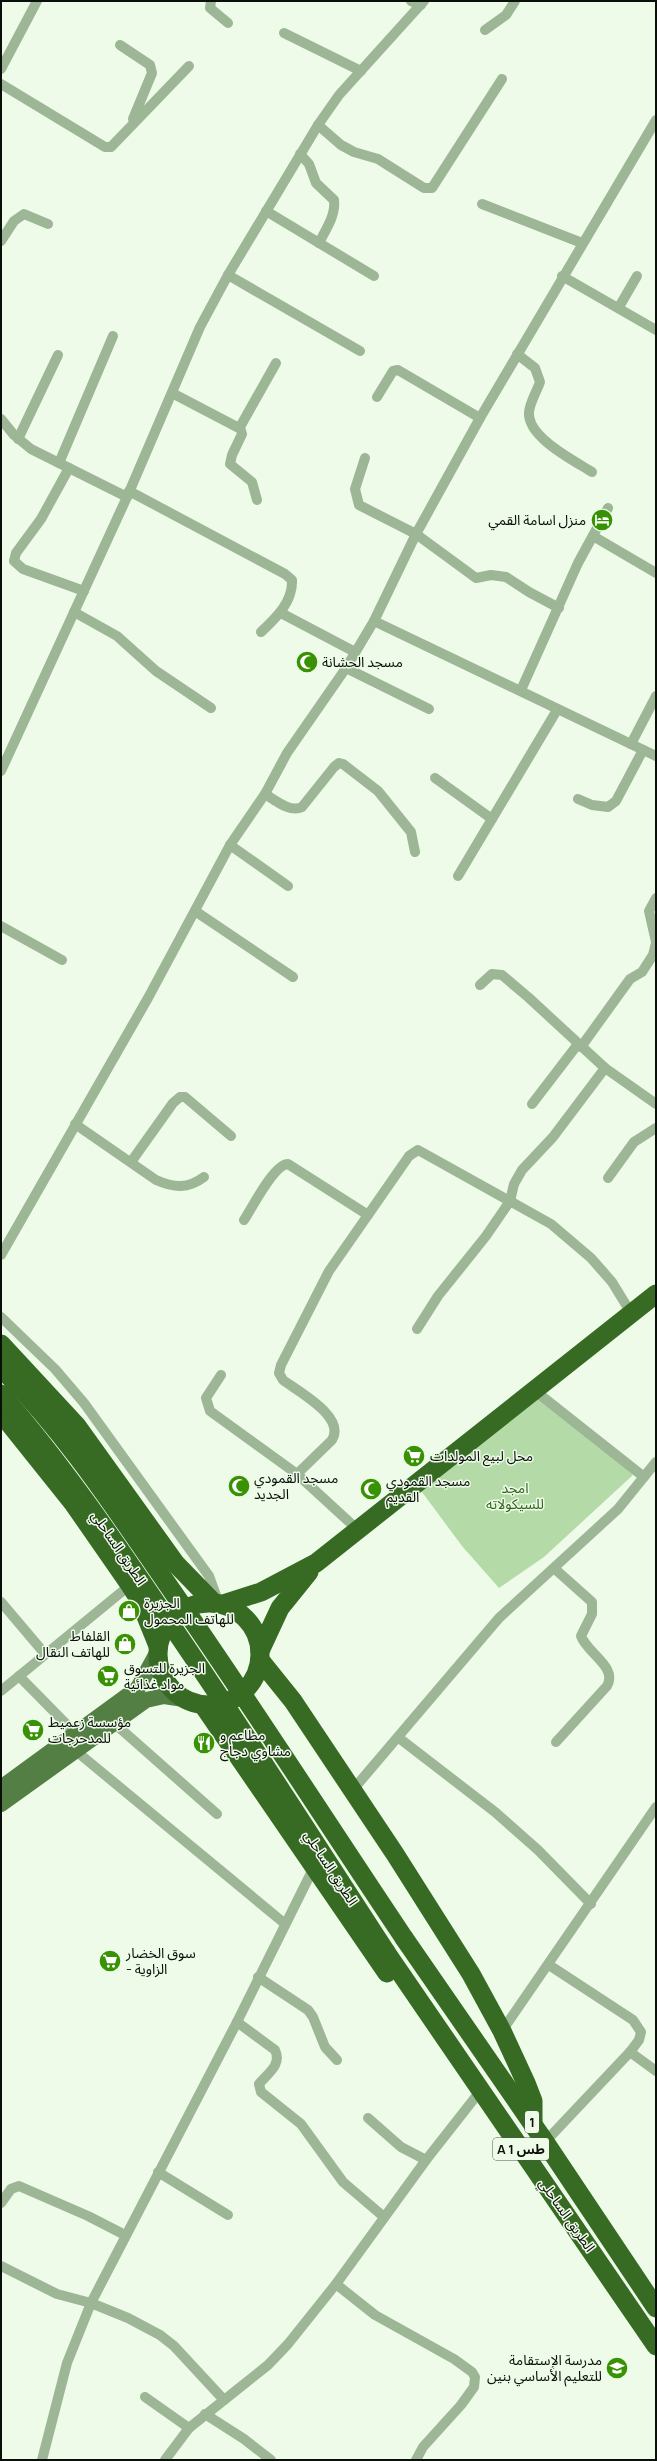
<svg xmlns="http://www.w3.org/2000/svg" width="657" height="2461" viewBox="0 0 657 2461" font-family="Manrope,'Noto Sans Arabic',sans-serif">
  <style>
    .green { fill: #b4daa8 }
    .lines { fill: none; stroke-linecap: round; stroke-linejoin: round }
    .street { stroke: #9db696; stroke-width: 10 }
    .primary { stroke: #537f44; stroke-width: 16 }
    .highway { stroke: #376b24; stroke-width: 19 }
    .highway-bridge { stroke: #376b24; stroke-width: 19 }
    .labels { text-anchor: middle; stroke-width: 3; stroke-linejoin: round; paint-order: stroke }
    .shield { fill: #edfbe8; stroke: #4f564c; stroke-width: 1 }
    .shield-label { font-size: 13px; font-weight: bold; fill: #0b0f09 }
    .poi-label { font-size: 14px; fill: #0b0f09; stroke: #edfbe8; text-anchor: start }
    .park-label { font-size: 14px; fill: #2f641b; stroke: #edfbe8 }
    .street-label { font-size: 14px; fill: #0b0f09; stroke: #edfbe8 }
  </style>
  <rect width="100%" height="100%" fill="#edfbe8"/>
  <path class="green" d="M 545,1393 L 633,1475 L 544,1557 L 499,1588 L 462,1546 L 419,1488 Z"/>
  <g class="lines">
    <g class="street">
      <path d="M 211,1 L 210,8 L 228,23"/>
      <path d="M 411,1 L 421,5"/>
      <path d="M 485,30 L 506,15 L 515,1"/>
      <path d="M 284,33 L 361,71"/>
      <path d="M 120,45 L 150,65 L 152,73 L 133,119"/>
      <path d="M 1,69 L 37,1"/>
      <path d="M 1,84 L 105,147 L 111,147 L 189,66"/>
      <path d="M 318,125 L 341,145 L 354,152 L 378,159 L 424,188 L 432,188 L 502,79"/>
      <path d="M 300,154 L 309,164 L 316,183 L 334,200 C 336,215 326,229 319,243"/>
      <path d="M 482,204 L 582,243"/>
      <path d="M 266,211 L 374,276"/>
      <path d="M 1,241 L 14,221 L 24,214 L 48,224"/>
      <path d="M 228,275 L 360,351"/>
      <path d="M 562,276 L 656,330"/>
      <path d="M 619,307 L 637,276"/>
      <path d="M 517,354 L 535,368 L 540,382 C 537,391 530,402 529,412 C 527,437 573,460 592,472"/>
      <path d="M 172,393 L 237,427 L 240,427 L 276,363"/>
      <path d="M 377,397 L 393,371 L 398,370 L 480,418"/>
      <path d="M 1,419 L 14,435 L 31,449 L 127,497"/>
      <path d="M 240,427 L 242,434 L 232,455 L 230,464 L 252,482 L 257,500"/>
      <path d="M 18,439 L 58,355"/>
      <path d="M 365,458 L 355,489 L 359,505 L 416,534 L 476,578 L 491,575 L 506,577 L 529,592 L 559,608"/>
      <path d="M 59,463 L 113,336"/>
      <path d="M 69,468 L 41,519 L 16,553 L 14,561 L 23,569 L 84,591"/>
      <path d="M 129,491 L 285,574 L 292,580 C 293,602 276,618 261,632"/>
      <path d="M 593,536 L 656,573"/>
      <path d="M 74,612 L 117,636 L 156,671 L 211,708"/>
      <path d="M 281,613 L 355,652"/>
      <path d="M 374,621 L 656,756"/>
      <path d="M 346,668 L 429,709"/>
      <path d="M 521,690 L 578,563 L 608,508"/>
      <path d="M 631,744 L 656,696"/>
      <path d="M 1,771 L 127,497 L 200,327 L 228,275 L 318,125 L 339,95 L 424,1"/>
      <path d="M 435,778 L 492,819"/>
      <path d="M 265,794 C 275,800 290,813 302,807 L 334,767 L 339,763 L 343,764 L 378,791 L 411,832 L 415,852"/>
      <path d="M 578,799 L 592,805 L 608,807 L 616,801 L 643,750"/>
      <path d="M 230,845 L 288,886"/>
      <path d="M 458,876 L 557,710"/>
      <path d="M 656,898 L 649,911 L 656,942"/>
      <path d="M 195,911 L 293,977"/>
      <path d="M 1,926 L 62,960"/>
      <path d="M 480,985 L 492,974 L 502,975 L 528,997 L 605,1068 L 656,1104"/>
      <path d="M 581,1047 L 630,979 L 642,972 L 653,955 L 656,943"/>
      <path d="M 532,1104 L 578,1044"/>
      <path d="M 75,1124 L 156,1180 C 174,1188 188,1189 204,1177"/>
      <path d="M 131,1162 L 173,1103 L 180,1097 L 185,1097 L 231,1136"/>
      <path d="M 608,1178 L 634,1142 L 656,1128"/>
      <path d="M 244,1220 C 252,1208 274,1164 288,1164 L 368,1215 L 409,1156 L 418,1150 L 551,1224 L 591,1258 L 612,1282 L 631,1313"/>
      <path d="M 1,1255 L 148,998 L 230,845 L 265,794 L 287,753 L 346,668 L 374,621 L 416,534 L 480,418 L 656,120"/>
      <path d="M 1,1317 L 55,1369 L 84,1403 L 209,1576 L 218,1601"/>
      <path d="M 417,1329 L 438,1296 L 486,1236 L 510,1201 L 514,1184 L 522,1170 L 553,1137 L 605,1068"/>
      <path d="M 221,1375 L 206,1398 L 210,1411 L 297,1474 L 358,1530"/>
      <path d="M 534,1390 L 644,1477"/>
      <path d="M 297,1474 L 332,1440 C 346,1417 299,1392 283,1380 L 279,1373 L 281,1365 L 329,1271 L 368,1215"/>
      <path d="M 555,1569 L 592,1602 L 592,1614 L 581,1636 C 587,1653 618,1667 607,1686 L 556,1742"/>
      <path d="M 1,1602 L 45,1654"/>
      <path d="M 19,1676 L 76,1734"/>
      <path d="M 1,1691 L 130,1585"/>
      <path d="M 114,1723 L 217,1814"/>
      <path d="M 399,1738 L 495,1812 L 538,1850 L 591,1904"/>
      <path d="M 76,1751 L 284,1923"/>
      <path d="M 351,1792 L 499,1618 L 618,1509 L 656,1462"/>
      <path d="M 258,1977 L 308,2010 L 313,2017 L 325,2047 L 337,2060"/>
      <path d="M 237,2022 L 275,2050 C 282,2065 268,2073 259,2084 L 261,2092 L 301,2124 L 343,2182 L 384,2217"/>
      <path d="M 502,2031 L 656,1807"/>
      <path d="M 630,2052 L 656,2071"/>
      <path d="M 368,2118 L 401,2147 L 426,2160"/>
      <path d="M 545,2142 L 630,2052 L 639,2040 L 641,2032 L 633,2020 L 549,1965"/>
      <path d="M 158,2172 L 228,2215"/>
      <path d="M 1,2203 L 11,2189 L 19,2186 L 88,2216 L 125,2235"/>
      <path d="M 1,2266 L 57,2294 L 91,2303 L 128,2318 L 160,2335 L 174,2346 L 224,2400"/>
      <path d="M 336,2284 L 375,2315 L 454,2359 L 472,2372 L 475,2377 L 474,2387 L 461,2405 L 423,2447 L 416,2460"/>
      <path d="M 145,2397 L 189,2428 L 268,2365 L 288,2344 L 336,2284 L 426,2160 L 481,2090"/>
      <path d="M 205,2414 L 244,2439 L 271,2460"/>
      <path d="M 42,2460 L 67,2363 L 91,2303 L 237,2022 L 314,1867"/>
      <path d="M 165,2460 L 189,2428"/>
    </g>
    <g class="primary">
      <path d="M 1,1788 L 138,1688 L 157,1653"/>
      <path d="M 1,1804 L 146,1700 L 164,1696 L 184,1699"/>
    </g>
    <g class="highway">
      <path d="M 1,1344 L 77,1426 L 176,1564 L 213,1602"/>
      <path d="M 1,1413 L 73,1503 L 130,1585 L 139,1599 L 158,1646"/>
      <circle cx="209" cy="1654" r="51"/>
      <path d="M 223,1604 L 261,1592 L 316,1563 L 656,1294"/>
      <path d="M 260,1651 L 280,1608 L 309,1572"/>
      <path d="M 260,1660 L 293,1701 L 395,1854 L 471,1974 L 502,2031 L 526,2083 L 533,2101 L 533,2124"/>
      <path d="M 203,1705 L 387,1973"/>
      <path d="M 404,1938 L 545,2142 L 656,2308"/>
      <path d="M 386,1952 L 656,2346"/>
    </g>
    <g class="highway-bridge">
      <path d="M 1,1368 C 66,1433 116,1510 168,1585 C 249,1701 325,1820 404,1938"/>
      <path d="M 1,1394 C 62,1464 113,1539 165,1616 C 241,1726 313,1840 386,1952"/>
    </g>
  </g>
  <defs>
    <g id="hotel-disc" transform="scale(1.15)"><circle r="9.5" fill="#389203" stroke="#edfbe8"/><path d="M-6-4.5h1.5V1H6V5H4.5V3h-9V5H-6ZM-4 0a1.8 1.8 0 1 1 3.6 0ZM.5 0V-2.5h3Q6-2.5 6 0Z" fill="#fff"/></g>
    <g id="mosque-disc" transform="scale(1.15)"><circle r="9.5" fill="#389203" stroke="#edfbe8"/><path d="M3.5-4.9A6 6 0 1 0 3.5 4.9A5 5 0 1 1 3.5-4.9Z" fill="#fff"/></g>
    <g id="supermarket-disc" transform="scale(1.15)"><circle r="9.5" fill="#389203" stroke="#edfbe8"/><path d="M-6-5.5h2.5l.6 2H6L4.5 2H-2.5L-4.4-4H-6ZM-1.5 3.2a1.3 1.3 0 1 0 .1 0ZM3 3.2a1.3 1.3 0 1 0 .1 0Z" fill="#fff"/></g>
    <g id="shop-disc" transform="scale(1.15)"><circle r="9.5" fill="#389203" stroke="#edfbe8"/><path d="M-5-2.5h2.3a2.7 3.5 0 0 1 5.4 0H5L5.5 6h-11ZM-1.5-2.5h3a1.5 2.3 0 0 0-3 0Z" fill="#fff"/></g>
    <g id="restaurant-disc" transform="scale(1.15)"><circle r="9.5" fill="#389203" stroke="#edfbe8"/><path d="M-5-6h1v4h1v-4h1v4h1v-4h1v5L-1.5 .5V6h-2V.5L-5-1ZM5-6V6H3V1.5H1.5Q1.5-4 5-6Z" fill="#fff"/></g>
    <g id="school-disc" transform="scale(1.15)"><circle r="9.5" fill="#389203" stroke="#edfbe8"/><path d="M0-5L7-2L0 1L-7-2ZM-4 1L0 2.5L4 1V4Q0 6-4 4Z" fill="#fff"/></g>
  </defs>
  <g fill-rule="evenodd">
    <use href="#hotel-disc" x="602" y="520"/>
    <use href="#mosque-disc" x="307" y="662"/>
    <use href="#supermarket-disc" x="414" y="1456"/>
    <use href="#mosque-disc" x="239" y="1486"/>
    <use href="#mosque-disc" x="371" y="1489"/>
    <use href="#shop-disc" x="129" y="1611"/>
    <use href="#shop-disc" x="125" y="1644"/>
    <use href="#supermarket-disc" x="108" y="1676"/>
    <use href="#supermarket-disc" x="33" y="1730"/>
    <use href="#restaurant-disc" x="204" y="1743"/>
    <use href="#supermarket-disc" x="110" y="1961"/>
    <use href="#school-disc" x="617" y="2368"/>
  </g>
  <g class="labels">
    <g class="shield">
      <rect x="525" y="2111" width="14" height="22" rx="3"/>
      <rect x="493" y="2138" width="56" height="22" rx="3"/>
    </g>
    <g class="shield-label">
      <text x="532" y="2127">1</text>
      <text x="521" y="2154">A 1 طس</text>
    </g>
    <g class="poi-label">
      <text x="586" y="525" text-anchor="end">منزل اسامة القمي</text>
      <text x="322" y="667">مسجد الحشانة</text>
      <text x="430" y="1461">محل لبيع المولدات</text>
      <text x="254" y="1483">مسجد القمودي<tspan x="254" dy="16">الجديد</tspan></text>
      <text x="386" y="1486">مسجد القمودي<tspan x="386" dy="16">القديم</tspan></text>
      <text x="144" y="1608">الجزيرة<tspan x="144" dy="16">للهاتف المحمول</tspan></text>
      <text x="110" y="1641" text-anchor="end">القلفاط<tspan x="110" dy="16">للهاتف النقال</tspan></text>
      <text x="124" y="1673">الجزيرة للتسوق<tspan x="124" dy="16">مواد غذائية</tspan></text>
      <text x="48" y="1727">مؤسسة زعميط<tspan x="48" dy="16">للمدحرجات</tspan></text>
      <text x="220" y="1740">مطاعم و<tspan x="220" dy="16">مشاوي دجاج</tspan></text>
      <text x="126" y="1958">سوق الخضار<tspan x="126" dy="16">- الزاوية</tspan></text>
      <text x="602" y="2365" text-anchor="end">مدرسة اﻹستقامة<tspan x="602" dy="16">للتعليم اﻷساسي بنين</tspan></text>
    </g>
    <g class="park-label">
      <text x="515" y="1493">امجد<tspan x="515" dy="16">للسيكولاته</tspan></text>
    </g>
    <g class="street-label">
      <text transform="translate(119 1548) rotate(56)" y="5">الطريق الساحلي</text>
      <text transform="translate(331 1868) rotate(57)" y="5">الطريق الساحلي</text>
      <text transform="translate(567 2215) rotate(55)" y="5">الطريق الساحلي</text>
    </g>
  </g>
  <rect width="657" height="2461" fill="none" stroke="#0b0f09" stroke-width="4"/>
</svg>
